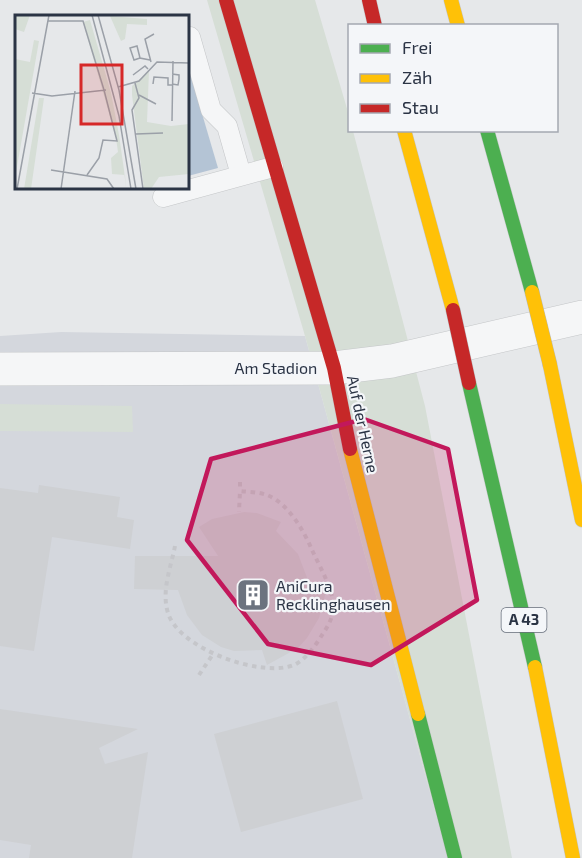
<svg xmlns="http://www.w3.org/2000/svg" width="582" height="858" viewBox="0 0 582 858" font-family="'Exo 2',sans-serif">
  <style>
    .built { fill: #d4d7dd }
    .green { fill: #d6ded6 }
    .water { fill: #b4c4d5 }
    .building { fill: #ced0d3 }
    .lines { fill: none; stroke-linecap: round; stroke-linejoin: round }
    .lane-casing { stroke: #c4c6c8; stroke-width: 21 }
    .street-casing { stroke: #c4c6c8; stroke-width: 34 }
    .fast-casing { stroke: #c4c6c8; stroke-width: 15 }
    .slow-casing { stroke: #c4c6c8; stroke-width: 15 }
    .jam-casing { stroke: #c4c6c8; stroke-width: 15 }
    .path { stroke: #c5c6ca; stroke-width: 4; stroke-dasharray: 4.5 4.5; stroke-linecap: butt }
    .lane { stroke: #f5f6f7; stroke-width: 20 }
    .street { stroke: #f5f6f7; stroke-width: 33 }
    .fast { stroke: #4caf50; stroke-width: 14 }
    .slow { stroke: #ffc107; stroke-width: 14 }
    .jam { stroke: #c62828; stroke-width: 14 }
    .slow-bridge-casing { stroke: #b8bbbf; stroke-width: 15; stroke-linecap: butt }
    .jam-bridge-casing { stroke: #b8bbbf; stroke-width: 15; stroke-linecap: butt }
    .slow-bridge { stroke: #ffc107; stroke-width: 14 }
    .jam-bridge { stroke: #c62828; stroke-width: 14 }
    .marked { fill: #c2185b; fill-opacity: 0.2; stroke: #c2185b; stroke-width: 4.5; stroke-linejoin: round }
    .labels { text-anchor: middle; stroke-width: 4.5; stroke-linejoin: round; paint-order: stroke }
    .shield { fill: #f4f6f9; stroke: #676e7b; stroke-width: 1.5 }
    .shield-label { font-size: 15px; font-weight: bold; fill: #2b3445 }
    .street-label { font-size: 16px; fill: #2b3445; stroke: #f4f6f9 }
    .poi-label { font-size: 16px; fill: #2b3445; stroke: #f4f6f9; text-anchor: start }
    .inset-road { fill: none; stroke: #9ba0a8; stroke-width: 1.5 }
    .view { fill: #d62828; fill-opacity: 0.15; stroke: #d62828; stroke-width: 3 }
    .inset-edge { fill: none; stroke: #2b3445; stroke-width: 3 }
  </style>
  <rect width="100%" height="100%" fill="#e6e8ea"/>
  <path class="built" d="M 61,332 L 305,336 L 448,858 L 0,858 L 0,336 Z"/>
  <g class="green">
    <path d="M 207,0 L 315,0 L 348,112 L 350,130 L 353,131 L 425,406 L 512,858 L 448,858 L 305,336 Z"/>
    <path d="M 0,404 L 132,406 L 133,432 L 0,431 Z"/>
  </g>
  <path class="water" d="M 188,66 L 218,168 L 188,176 Z"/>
  <g class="building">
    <path d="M 39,485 L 120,497 L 117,517 L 134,520 L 130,549 L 52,537 L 34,651 L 0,646 L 0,488 L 38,493 Z"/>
    <path d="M 244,512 L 257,513 L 281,522 L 276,531 L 298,554 L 311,588 L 327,588 L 319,618 L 307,638 L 298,648 L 267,665 L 262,650 L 234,651 L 221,647 L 202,635 L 187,615 L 178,590 L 134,589 L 135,556 L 218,556 L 199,527 L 212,519 Z"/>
    <path d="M 337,701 L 363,799 L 241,832 L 214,734 Z"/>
    <path d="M 0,709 L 138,729 L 99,748 L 105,764 L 148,752 L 132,858 L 29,858 L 31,845 L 0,840 Z"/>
  </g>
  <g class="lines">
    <g class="lane-casing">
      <g id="lane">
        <path d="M 190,37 L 211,110 L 227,126 L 241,175"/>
        <path d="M 163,197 L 273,167"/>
      </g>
    </g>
    <g class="street-casing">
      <path id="street" d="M 0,369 L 334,368 L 392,361 L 582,317"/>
    </g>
    <g class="fast-casing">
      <g id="fast">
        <path d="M 487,130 L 532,292"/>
        <path d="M 469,383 L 535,667"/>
        <path d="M 418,714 L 455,858"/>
      </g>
    </g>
    <g class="slow-casing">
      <g id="slow">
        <path d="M 451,0 L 458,26"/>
        <path d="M 404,130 L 453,310"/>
        <path d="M 550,365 L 582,520"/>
        <path d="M 350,449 L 418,714"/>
        <path d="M 535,667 L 573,858"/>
      </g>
    </g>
    <g class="jam-casing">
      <g id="jam">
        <path d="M 226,0 L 334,368 L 350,449"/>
        <path d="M 369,0 L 375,26"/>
      </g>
    </g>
    <g class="path">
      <path d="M 240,482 L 240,491"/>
      <path d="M 175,546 C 171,567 161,591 168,613 C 179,649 261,678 294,665 C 305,660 316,645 322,635 C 329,625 335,614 333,601 C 330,584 320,567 312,550 C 304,531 288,503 267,495 C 259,492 248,492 240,491 L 239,512"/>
      <path d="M 199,675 L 213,654"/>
    </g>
    <use href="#lane" class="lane"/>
    <use href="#street" class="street"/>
    <use href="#fast" class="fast"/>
    <use href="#slow" class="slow"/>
    <use href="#jam" class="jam"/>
    <g class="slow-bridge-casing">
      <path id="slow-bridge" d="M 532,292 L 550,365"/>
    </g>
    <g class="jam-bridge-casing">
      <path id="jam-bridge" d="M 453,310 L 469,383"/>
    </g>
    <use href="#slow-bridge" class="slow-bridge"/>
    <use href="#jam-bridge" class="jam-bridge"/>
  </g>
  <path class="marked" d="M 364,419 L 448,449 L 477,600 L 371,665 L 268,644 L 187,540 L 211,459 Z"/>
  <defs>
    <g id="building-square" transform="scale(1.725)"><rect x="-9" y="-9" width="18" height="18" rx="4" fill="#6c737f" stroke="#f4f6f9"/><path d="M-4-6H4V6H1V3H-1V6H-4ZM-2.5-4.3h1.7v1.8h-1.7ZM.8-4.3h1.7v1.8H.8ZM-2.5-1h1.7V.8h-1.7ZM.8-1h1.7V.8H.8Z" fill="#fff"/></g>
  </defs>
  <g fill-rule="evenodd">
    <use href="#building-square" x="253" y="595"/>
  </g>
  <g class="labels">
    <rect class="shield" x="501.5" y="608" width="45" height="24" rx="4.5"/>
    <g class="shield-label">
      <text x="524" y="625">A 43</text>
    </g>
    <g class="street-label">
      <text x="276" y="374">Am Stadion</text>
      <text transform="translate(363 424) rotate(78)" y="6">Auf der Herne</text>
    </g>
    <g class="poi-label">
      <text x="276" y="592">AniCura<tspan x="276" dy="18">Recklinghausen</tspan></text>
    </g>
  </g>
  <g transform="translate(15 15)">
    <rect width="174" height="174" fill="#e6e8ea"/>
    <path d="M 0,0 L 15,0 L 9,17 L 0,14 ZM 95,1 L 132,4 L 132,10 L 112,9 L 110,24 L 106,26 ZM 75,5 L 96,78 L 104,120 L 109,155 L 111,174 L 110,160 L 97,159 L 96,143 L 103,137 L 101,123 L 68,7 ZM 19,25 L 24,26 L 0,163 L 0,44 L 15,47 ZM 134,56 L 132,107 L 156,111 L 174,109 L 174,159 L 144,162 L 136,174 L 129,174 L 117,80 L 117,71 ZM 24,83 L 29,83 L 16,174 L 9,174 Z" fill="#d6ded6"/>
    <path class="inset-road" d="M 77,0 L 104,101 L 116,174M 83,0 L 104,75 L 121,174M 33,6 L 68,6 L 89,75 L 102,126 L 88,125 L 84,143 L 72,160M 125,43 L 119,45 L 115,33 L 122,31 L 125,43 L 135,45M 136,47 L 130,24 L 139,19M 118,60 L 130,51 L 133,54M 120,68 L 124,83 L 117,95 L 128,174M 138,69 L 139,62 L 153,63 L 153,70 L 157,70M 157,69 L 163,70 L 164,64 L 164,60 L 157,59M 103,72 L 124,66 L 142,47 L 174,48M 17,78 L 37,81 L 91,75M 124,80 L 141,89M 157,106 L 158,46M 121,119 L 148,118M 36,155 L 92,164 L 99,174M 2,174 L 34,0M 46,174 L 60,76M 46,174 L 71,174"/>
    <path class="view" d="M 66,50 L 107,50 L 107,109 L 66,109 Z"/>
    <rect width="174" height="174" class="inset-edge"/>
  </g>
  <rect x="348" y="24" width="210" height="108" fill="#f4f6f9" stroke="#a4a8b1" stroke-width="1.5"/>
  <rect x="360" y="44" width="30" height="9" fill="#4caf50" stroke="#a4a8b1" stroke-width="1.5"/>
  <text x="402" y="54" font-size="18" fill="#2b3445">Frei</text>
  <rect x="360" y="74" width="30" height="9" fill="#ffc107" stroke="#a4a8b1" stroke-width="1.5"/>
  <text x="402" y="84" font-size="18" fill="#2b3445">Zäh</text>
  <rect x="360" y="104" width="30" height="9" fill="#c62828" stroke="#a4a8b1" stroke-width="1.5"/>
  <text x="402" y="114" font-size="18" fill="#2b3445">Stau</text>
</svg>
